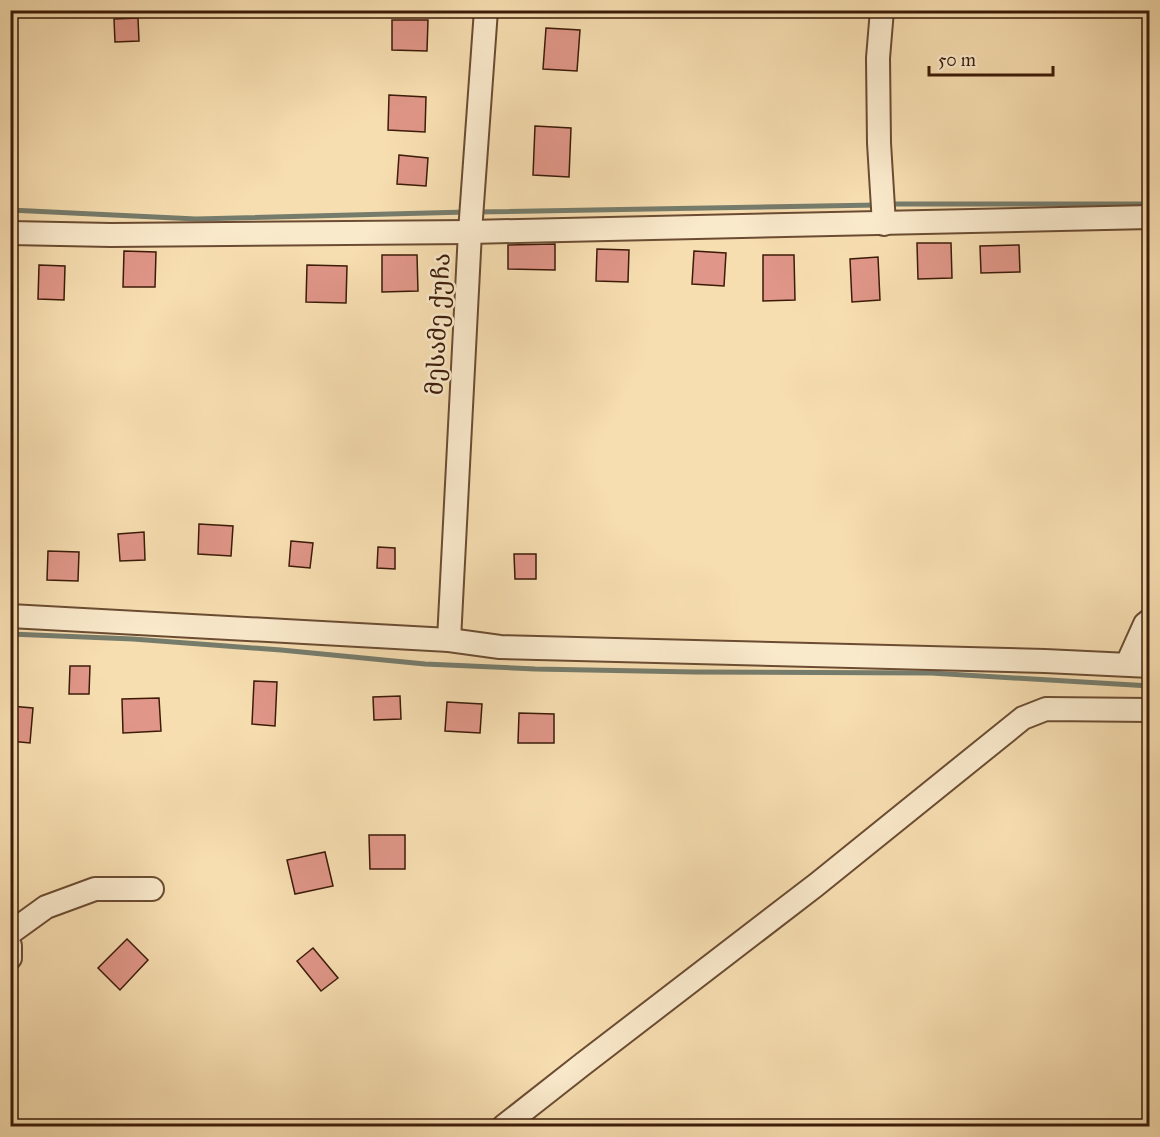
<svg xmlns="http://www.w3.org/2000/svg" width="1160" height="1137" viewBox="0 0 1160 1137" font-family="'IM FELL Great Primer','Noto Serif Georgian',serif">
  <style>
    .lines { fill: none; stroke-linecap: round; stroke-linejoin: round }
    .stream { stroke: #767c6c; stroke-width: 5 }
    .building { fill: #e09688; stroke: #3c1b08; stroke-width: 1.5 }
    .minor-casing { stroke: #6b4c32; stroke-width: 26 }
    .minor { stroke: #faeacc; stroke-width: 22 }
    .labels { text-anchor: middle; stroke-width: 5; stroke-linejoin: round; paint-order: stroke }
    .street-label { font-size: 24px; fill: #3c1b08; stroke: #faeacc }
  </style>
  <rect width="100%" height="100%" fill="#f7deb1"/>
  <filter id="stains"><feTurbulence type="fractalNoise" baseFrequency=".00333" numOctaves="4"/><feColorMatrix values="0 0 0 0 .2 0 0 0 0 .09 0 0 0 0 .02 0 0 0 .5 -.17"/></filter>
  <radialGradient id="worn" r=".72"><stop offset=".6" stop-color="#630" stop-opacity="0"/><stop offset="1" stop-color="#630" stop-opacity=".3"/></radialGradient>
  <g class="lines">
    <g class="stream">
      <path d="M 887,204 L 1150,204"/>
      <path d="M 10,210 L 196,219 L 467,212"/>
      <path d="M 476,212 L 878,205"/>
      <path d="M 10,634 L 133,639 L 281,650 L 425,664 L 535,669 L 695,672 L 931,673 L 1150,686"/>
    </g>
  </g>
  <g class="building">
    <path d="M 138,18 L 139,41 L 115,42 L 114,19 Z"/>
    <path d="M 392,20 L 428,20 L 427,51 L 392,50 Z"/>
    <path d="M 546,28 L 580,30 L 577,71 L 543,69 Z"/>
    <path d="M 389,95 L 426,97 L 425,132 L 388,130 Z"/>
    <path d="M 535,126 L 571,128 L 569,177 L 533,175 Z"/>
    <path d="M 399,155 L 428,158 L 426,186 L 397,184 Z"/>
    <path d="M 917,243 L 951,243 L 952,278 L 918,279 Z"/>
    <path d="M 555,244 L 555,270 L 508,269 L 508,245 Z"/>
    <path d="M 1019,245 L 1020,272 L 981,273 L 980,246 Z"/>
    <path d="M 597,249 L 629,250 L 628,282 L 596,281 Z"/>
    <path d="M 124,251 L 156,252 L 155,287 L 123,287 Z"/>
    <path d="M 694,251 L 726,253 L 724,286 L 692,284 Z"/>
    <path d="M 382,255 L 417,255 L 418,291 L 382,292 Z"/>
    <path d="M 763,255 L 794,255 L 795,300 L 763,301 Z"/>
    <path d="M 878,257 L 880,300 L 852,302 L 850,259 Z"/>
    <path d="M 39,265 L 65,266 L 64,300 L 38,299 Z"/>
    <path d="M 307,265 L 347,266 L 346,303 L 306,302 Z"/>
    <path d="M 199,524 L 233,526 L 231,556 L 198,554 Z"/>
    <path d="M 144,532 L 145,560 L 120,561 L 118,534 Z"/>
    <path d="M 291,541 L 313,543 L 310,568 L 289,566 Z"/>
    <path d="M 378,547 L 395,548 L 395,569 L 377,568 Z"/>
    <path d="M 48,551 L 79,552 L 78,581 L 47,580 Z"/>
    <path d="M 514,554 L 536,554 L 536,579 L 515,579 Z"/>
    <path d="M 70,666 L 90,666 L 89,694 L 69,694 Z"/>
    <path d="M 254,681 L 277,682 L 275,726 L 252,724 Z"/>
    <path d="M 400,696 L 401,719 L 374,720 L 373,697 Z"/>
    <path d="M 159,698 L 161,731 L 123,733 L 122,699 Z"/>
    <path d="M 447,702 L 482,704 L 480,733 L 445,731 Z"/>
    <path d="M 10,706 L 33,708 L 30,743 L 10,741 Z"/>
    <path d="M 519,713 L 554,714 L 554,743 L 518,743 Z"/>
    <path d="M 369,835 L 405,835 L 405,869 L 370,869 Z"/>
    <path d="M 325,852 L 333,886 L 295,894 L 287,860 Z"/>
    <path d="M 127,939 L 148,960 L 120,990 L 98,968 Z"/>
    <path d="M 313,948 L 338,978 L 321,991 L 297,961 Z"/>
  </g>
  <g class="lines">
    <g class="minor-casing">
      <g id="minor">
        <path d="M 882,10 L 878,58 L 879,143 L 884,224"/>
        <path d="M 10,233 L 111,235 L 470,232 L 1150,217"/>
        <path d="M 10,616 L 449,640 L 500,647 L 1045,661 L 1150,666"/>
        <path d="M 449,640 L 470,232 L 486,10"/>
        <path d="M 1127,664 L 1145,624 L 1150,620"/>
        <path d="M 10,933 L 46,907 L 95,889 L 152,889"/>
        <path d="M 10,946 L 10,958"/>
        <path d="M 504,1126 L 583,1064 L 816,885 L 1023,718 L 1046,709 L 1150,710"/>
      </g>
    </g>
    <use href="#minor" class="minor"/>
  </g>
  <g class="labels">
    <g class="street-label">
      <text transform="translate(438 324) rotate(-87)" y="8">მესამე ქუჩა</text>
    </g>
  </g>
  <rect width="1160" height="1137" fill="none" stroke="#f7deb1" stroke-width="36"/>
  <rect x="12" y="12" width="1136" height="1113" fill="none" stroke="#3c1b08" stroke-width="3"/>
  <rect x="18" y="18" width="1124" height="1101" fill="none" stroke="#3c1b08" stroke-width="1.5"/>
  <path d="M929 66v9h124v-9" fill="none" stroke="#3c1b08" stroke-width="3"/>
  <text x="938" y="66" font-size="18" fill="#3c1b08" stroke="#faeacc" stroke-width="4.5" paint-order="stroke">50 m</text>
  <rect width="100%" height="100%" filter="url(#stains)"/>
  <rect width="100%" height="100%" fill="url(#worn)"/>
</svg>
